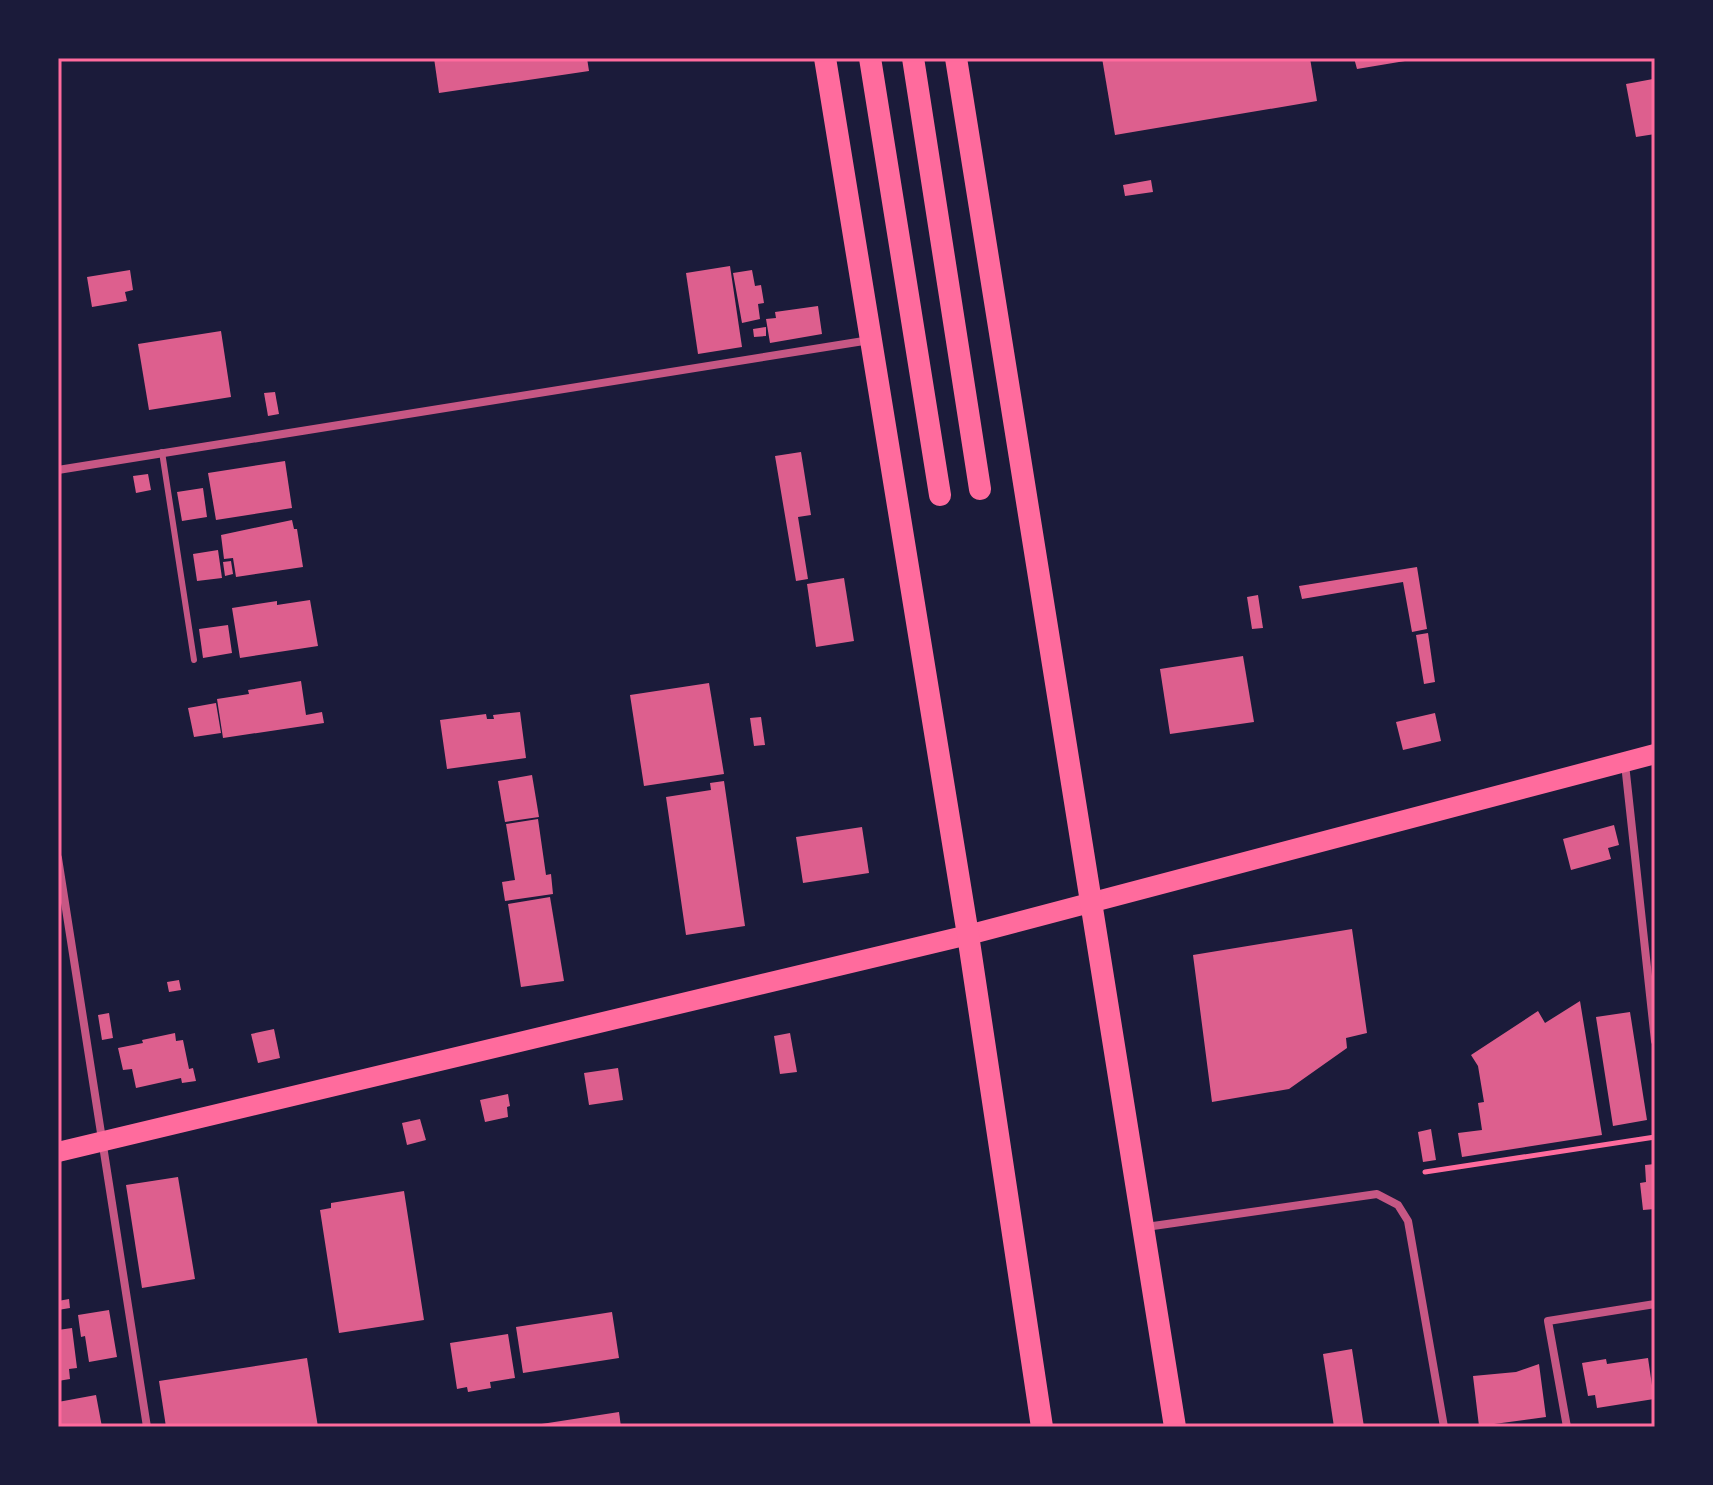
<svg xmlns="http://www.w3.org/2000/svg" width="1713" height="1485" viewBox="0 0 1713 1485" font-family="'Asap Condensed',sans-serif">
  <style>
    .building { fill: #dd5f8e }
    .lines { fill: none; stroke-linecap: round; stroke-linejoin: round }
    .path { stroke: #ff6b9d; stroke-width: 5 }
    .service { stroke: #c65784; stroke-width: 6 }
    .minor { stroke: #c65784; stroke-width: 8 }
    .primary { stroke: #ff6b9d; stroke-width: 20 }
    .trunk { stroke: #ff6b9d; stroke-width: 22 }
    .neatline { fill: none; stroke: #ff6b9d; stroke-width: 3 }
  </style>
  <rect width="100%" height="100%" fill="#1b1b3a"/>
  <g class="building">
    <path d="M 434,58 L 587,58 L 589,71 L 439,93 Z"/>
    <path d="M 1102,58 L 1310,58 L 1317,101 L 1115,135 Z"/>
    <path d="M 1354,58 L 1411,58 L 1411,60 L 1357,69 Z"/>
    <path d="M 1653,79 L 1655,134 L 1636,137 L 1626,84 Z"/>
    <path d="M 1151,180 L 1153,192 L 1125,196 L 1123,185 Z"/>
    <path d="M 730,266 L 742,347 L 698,354 L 686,273 Z"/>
    <path d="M 130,270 L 133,290 L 125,292 L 127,301 L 92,307 L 87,277 Z"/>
    <path d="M 752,270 L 755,286 L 761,285 L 764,303 L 758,304 L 760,319 L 742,323 L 733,273 Z"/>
    <path d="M 818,306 L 822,334 L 770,343 L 766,319 L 776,318 L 775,312 Z"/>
    <path d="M 766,327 L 766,336 L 754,337 L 753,329 Z"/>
    <path d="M 221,331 L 231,397 L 149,410 L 138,344 Z"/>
    <path d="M 275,392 L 279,414 L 268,416 L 264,393 Z"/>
    <path d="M 801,452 L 811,515 L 798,517 L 808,579 L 796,581 L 775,456 Z"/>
    <path d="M 285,461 L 292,508 L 216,520 L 208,473 Z"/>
    <path d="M 148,474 L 151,490 L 136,493 L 133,476 Z"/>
    <path d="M 203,488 L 207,517 L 182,521 L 177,492 Z"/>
    <path d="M 292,520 L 294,529 L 297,529 L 303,567 L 236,577 L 233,558 L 224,559 L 221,535 Z"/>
    <path d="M 218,550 L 222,578 L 197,581 L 193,554 Z"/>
    <path d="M 231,561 L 233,574 L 225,576 L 223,562 Z"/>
    <path d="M 1417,567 L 1427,629 L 1412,632 L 1403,582 L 1302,599 L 1299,586 Z"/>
    <path d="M 844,578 L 854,641 L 816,647 L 807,584 Z"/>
    <path d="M 1258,595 L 1263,628 L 1252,629 L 1247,597 Z"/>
    <path d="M 310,600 L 318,646 L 240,658 L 232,608 L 277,601 L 277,605 Z"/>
    <path d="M 228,625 L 232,653 L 203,658 L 199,629 Z"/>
    <path d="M 1428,633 L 1435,682 L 1424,684 L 1416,635 Z"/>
    <path d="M 1243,656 L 1254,722 L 1170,734 L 1160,669 Z"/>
    <path d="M 301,681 L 306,715 L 322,712 L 324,723 L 223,738 L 217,699 L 249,694 L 248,690 Z"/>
    <path d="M 709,683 L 724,774 L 644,786 L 630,695 Z"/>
    <path d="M 216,703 L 221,733 L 194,737 L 188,708 Z"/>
    <path d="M 520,712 L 526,758 L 447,769 L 440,720 L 486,714 L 487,719 L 494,719 L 493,715 Z"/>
    <path d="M 1435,713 L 1441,741 L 1403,750 L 1396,722 Z"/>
    <path d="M 761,717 L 765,745 L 754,746 L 750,718 Z"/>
    <path d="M 532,775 L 539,817 L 505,822 L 498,781 Z"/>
    <path d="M 724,781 L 745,926 L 686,935 L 666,797 L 711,790 L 710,783 Z"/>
    <path d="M 538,819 L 546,875 L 551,874 L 553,894 L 505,901 L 502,882 L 515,880 L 506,824 Z"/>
    <path d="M 1614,825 L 1619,845 L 1608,848 L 1611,859 L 1571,870 L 1563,839 Z"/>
    <path d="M 862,827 L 869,873 L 803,883 L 796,837 Z"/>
    <path d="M 550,897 L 564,981 L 521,987 L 508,904 Z"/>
    <path d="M 1352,929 L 1367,1033 L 1346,1038 L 1347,1048 L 1289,1089 L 1212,1102 L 1193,955 Z"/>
    <path d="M 179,980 L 181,990 L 169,992 L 167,982 Z"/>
    <path d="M 1580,1001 L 1602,1135 L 1462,1157 L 1458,1133 L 1482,1130 L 1478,1103 L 1484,1102 L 1478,1066 L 1471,1055 L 1538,1011 L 1545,1023 Z"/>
    <path d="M 1630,1012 L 1647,1120 L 1613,1126 L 1596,1017 Z"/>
    <path d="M 109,1013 L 113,1038 L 102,1040 L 98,1015 Z"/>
    <path d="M 274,1029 L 280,1058 L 258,1063 L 251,1034 Z"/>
    <path d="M 175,1033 L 176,1041 L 183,1040 L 189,1069 L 193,1068 L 196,1081 L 182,1083 L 181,1078 L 136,1088 L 132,1069 L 123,1070 L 118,1048 L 143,1043 L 142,1040 Z"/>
    <path d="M 790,1033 L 797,1072 L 780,1074 L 774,1036 Z"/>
    <path d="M 618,1068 L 623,1100 L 589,1105 L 584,1073 Z"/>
    <path d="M 508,1094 L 510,1106 L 507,1107 L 508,1117 L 485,1122 L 480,1100 Z"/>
    <path d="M 420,1119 L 426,1140 L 407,1145 L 402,1123 Z"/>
    <path d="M 1431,1129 L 1436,1160 L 1423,1162 L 1418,1132 Z"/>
    <path d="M 1655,1164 L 1655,1209 L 1643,1210 L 1640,1183 L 1646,1182 L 1645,1165 Z"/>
    <path d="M 178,1177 L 195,1279 L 142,1288 L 126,1185 Z"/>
    <path d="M 404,1191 L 424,1320 L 339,1333 L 320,1210 L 331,1208 L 331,1203 Z"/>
    <path d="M 69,1299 L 70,1308 L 58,1310 L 58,1301 Z"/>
    <path d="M 109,1310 L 117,1357 L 89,1362 L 85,1336 L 81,1337 L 78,1315 Z"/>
    <path d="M 612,1312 L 619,1358 L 523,1373 L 516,1327 Z"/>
    <path d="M 72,1328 L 77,1368 L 69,1369 L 70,1379 L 58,1381 L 58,1330 Z"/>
    <path d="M 508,1334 L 515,1378 L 490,1382 L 491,1388 L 468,1392 L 467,1387 L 457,1389 L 450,1343 Z"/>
    <path d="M 1352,1349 L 1364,1427 L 1334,1427 L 1323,1354 Z"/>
    <path d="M 307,1358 L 318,1427 L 166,1427 L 159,1381 Z"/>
    <path d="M 1648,1358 L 1654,1399 L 1597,1408 L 1595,1395 L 1588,1396 L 1582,1363 L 1606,1359 L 1607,1364 Z"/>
    <path d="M 1539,1364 L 1546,1417 L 1479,1426 L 1473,1376 L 1516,1372 Z"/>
    <path d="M 96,1395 L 102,1427 L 58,1427 L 58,1402 Z"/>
    <path d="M 619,1412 L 621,1427 L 535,1427 L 535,1425 Z"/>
  </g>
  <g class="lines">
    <path class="path" d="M 1425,1172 L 1655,1137"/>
    <path class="service" d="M 162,452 L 194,660"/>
    <g class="minor">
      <path d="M 58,470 L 870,340"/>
      <path d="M 1625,764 L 1655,1041"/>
      <path d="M 58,858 L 147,1427"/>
      <path d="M 1146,1227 L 1377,1194 L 1398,1205 L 1408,1221 L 1444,1427"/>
      <path d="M 1567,1427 L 1548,1321 L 1655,1304"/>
    </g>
    <path class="primary" d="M 58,1152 L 968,935 L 1655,754"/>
    <g class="trunk">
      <path d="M 825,58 L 968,935 L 1042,1427"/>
      <path d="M 870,58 L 940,495"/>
      <path d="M 913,58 L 980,489"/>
      <path d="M 956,58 L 1175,1427"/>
    </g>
  </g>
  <rect width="1713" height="1485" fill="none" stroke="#1b1b3a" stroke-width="120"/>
  <rect x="60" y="60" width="1593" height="1365" class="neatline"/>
</svg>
